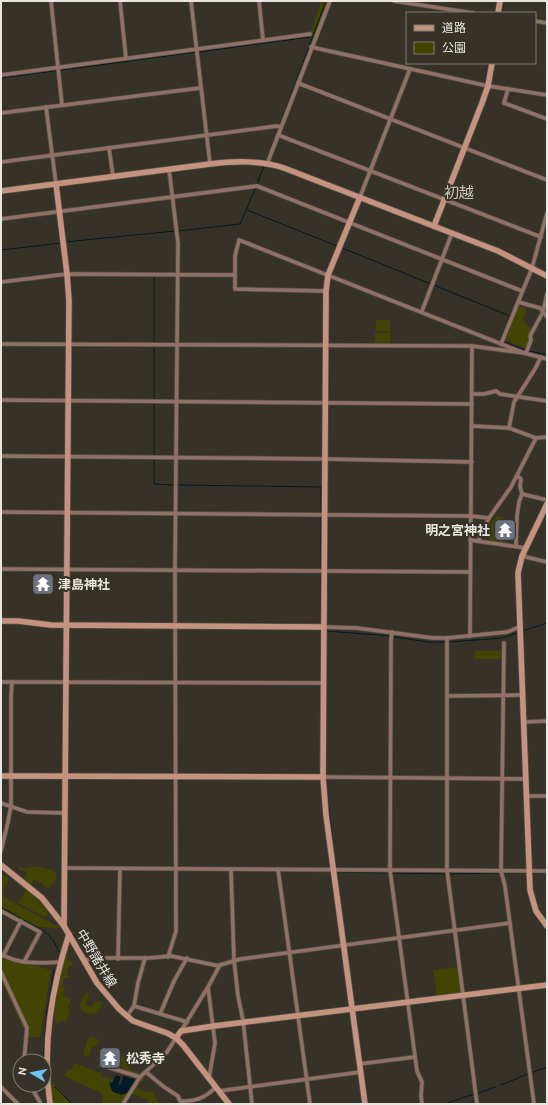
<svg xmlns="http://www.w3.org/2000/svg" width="548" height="1105" viewBox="0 0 548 1105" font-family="Cabin,'Noto Sans JP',sans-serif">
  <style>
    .green { fill: #414402 }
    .water { fill: #021926 }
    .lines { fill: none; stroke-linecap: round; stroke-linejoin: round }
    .stream { stroke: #021926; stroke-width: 1 }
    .street-casing { stroke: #524f45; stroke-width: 5 }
    .secondary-casing { stroke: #524f45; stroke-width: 7 }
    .street { stroke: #917065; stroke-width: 3.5 }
    .secondary { stroke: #c69280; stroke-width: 5.5 }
    .labels { text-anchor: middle; stroke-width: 4; stroke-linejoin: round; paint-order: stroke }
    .poi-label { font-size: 13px; font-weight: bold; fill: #e8e6df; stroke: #363228; text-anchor: start }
    .street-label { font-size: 13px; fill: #e8e6df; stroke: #363228 }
    .quarter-label { font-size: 15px; fill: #cec9bc; stroke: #363228 }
  </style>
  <rect width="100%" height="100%" fill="#363228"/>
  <g class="green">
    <path d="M 321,1 L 330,1 L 316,33 L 311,40 L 310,35 Z"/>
    <path d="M 518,306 L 527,309 L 523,319 L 526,324 L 531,329 C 529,335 529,342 528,349 L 505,340 Z"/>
    <path d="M 376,320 L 390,320 L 390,344 L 375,344 L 375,333 L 388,333 L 388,331 L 376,331 Z"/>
    <path d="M 498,515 L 507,521 L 512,520 L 514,525 L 515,537 L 507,542 L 489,541 C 488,529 488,522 498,515 Z"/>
    <path d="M 43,576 L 48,576 L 51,582 L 54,584 L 51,590 C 44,593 40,593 34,588 L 35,580 Z"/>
    <rect x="475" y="651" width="26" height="8"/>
    <path d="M 19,866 L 25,869 C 36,865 45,867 55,872 L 57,877 L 49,889 L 35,879 L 31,885 L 19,878 L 18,876 L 25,878 L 27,872 L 19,869 Z"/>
    <path d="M 3,875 L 9,878 L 2,894 L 9,900 L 55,925 L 59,925 L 59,928 L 40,927 L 1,910 L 1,876 Z"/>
    <path d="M 27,889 L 48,910 L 46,918 L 18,903 Z"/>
    <path d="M 69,947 L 67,959 L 73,962 L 72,966 L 68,967 L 67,975 L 70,976 L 69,978 L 64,978 L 63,987 L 65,987 L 63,996 L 71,999 L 68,1007 L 70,1011 L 66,1022 L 61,1021 L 57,1024 L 54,1020 C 57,995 58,971 69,947 Z"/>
    <path d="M 1,954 L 8,958 L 51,970 L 40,1037 L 27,1037 L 1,980 Z"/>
    <path d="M 458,967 L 462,994 L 437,997 L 433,970 Z"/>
    <path d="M 86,992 L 89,993 L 86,1006 L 92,1006 L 95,1002 L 103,1002 C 99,1016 88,1019 79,1006 Z"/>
    <path d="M 91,1036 L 96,1038 L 99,1041 L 96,1047 L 92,1046 L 89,1056 L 83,1055 L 88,1039 Z"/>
    <path d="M 117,1054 L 122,1054 L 130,1069 L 140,1073 C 127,1075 126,1066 114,1064 L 113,1059 Z"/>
    <path d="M 74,1063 L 101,1073 L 101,1077 L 111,1078 L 113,1089 L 127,1093 L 125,1099 L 122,1104 L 102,1104 L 103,1094 L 64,1076 L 68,1070 L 72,1069 Z"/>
    <path d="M 145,1075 L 144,1081 L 140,1081 L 137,1087 L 145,1092 L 151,1091 L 155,1096 L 159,1104 L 150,1104 L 147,1099 L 132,1094 C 132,1088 140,1079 145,1075 Z"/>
    <path d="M 51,1084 L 54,1084 L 71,1104 L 52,1104 Z"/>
  </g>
  <path class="water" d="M 116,1075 L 121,1077 L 119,1083 L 119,1085 L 121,1084 L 123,1076 L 136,1080 C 129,1091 126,1099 112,1091 L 109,1082 L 112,1083 Z"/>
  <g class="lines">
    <g class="stream">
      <path d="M 1,78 L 311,37"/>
      <path d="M 266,162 L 326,1"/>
      <path d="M 257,184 L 264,166"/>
      <path d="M 247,210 L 337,246"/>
      <path d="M 178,231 L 240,224 L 256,187"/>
      <path d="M 65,242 L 175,231"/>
      <path d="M 342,248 L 510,316 L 500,341"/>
      <path d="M 1,250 L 61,243"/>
      <path d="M 503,342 L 525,350 L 547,355"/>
      <path d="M 154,343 L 154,278"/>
      <path d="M 154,399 L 154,347"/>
      <path d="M 154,455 L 154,403"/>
      <path d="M 154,459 L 154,484 L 174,485"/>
      <path d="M 178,485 L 321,487 L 321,513"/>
      <path d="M 321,609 L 321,516"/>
      <path d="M 326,631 L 391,636"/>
      <path d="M 522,631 L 547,623"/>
      <path d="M 394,637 L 429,642 L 446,642"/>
      <path d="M 449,642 L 502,638 L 517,633"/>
      <path d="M 326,785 L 333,844"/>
      <path d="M 333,849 L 337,872 L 446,874"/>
      <path d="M 503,873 L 528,873"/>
      <path d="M 531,873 L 547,873"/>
      <path d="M 449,874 L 500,873"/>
      <path d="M 1,907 L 45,932 L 53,940 L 59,952"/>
      <path d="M 43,1061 L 47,1012 L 54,969"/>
      <path d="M 531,1073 L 547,1067"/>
      <path d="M 501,1085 L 528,1074"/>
      <path d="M 55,1087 L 72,1104"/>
      <path d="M 479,1093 L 495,1087"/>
      <path d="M 445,1104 L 474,1094"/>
    </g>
    <g class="street-casing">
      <g id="street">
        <path d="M 51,1 L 62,105"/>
        <path d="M 120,1 L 126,58"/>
        <path d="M 191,1 L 210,164"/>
        <path d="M 259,1 L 263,40"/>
        <path d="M 394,1 L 473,13"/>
        <path d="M 535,21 L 547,23"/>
        <path d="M 311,47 L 488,86 L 547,95"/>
        <path d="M 1,75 L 310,34"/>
        <path d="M 298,83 L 547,180"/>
        <path d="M 508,89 L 504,103 L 547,119"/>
        <path d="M 46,107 L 56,184"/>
        <path d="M 1,113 L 200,88"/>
        <path d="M 278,135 L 541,237"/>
        <path d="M 109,148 L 113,176"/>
        <path d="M 1,162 L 277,126 L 281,127"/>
        <path d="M 267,164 L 330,1"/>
        <path d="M 360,197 L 410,69"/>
        <path d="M 1,219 L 257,186 L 522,291"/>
        <path d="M 1,282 L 67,274 L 234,275"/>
        <path d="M 326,291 L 235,289 L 235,256 L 239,240 L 524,353 L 547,359"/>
        <path d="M 518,302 L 540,308 L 547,317"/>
        <path d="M 422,311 L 452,233"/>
        <path d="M 1,344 L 472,346 L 524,353"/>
        <path d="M 501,344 L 532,268 L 547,213"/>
        <path d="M 526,353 L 531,340 L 530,336 L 543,312 L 547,294"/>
        <path d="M 472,394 L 484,394 L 496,391 L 500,394 L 547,401"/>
        <path d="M 1,400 L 472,404"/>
        <path d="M 472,426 L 509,428 L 536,438 L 547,437"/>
        <path d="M 509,428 L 514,402 L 535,369 L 541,357"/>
        <path d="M 1,456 L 325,459 L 472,462"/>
        <path d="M 522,494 L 547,500"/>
        <path d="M 1,512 L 471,516 L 489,518"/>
        <path d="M 470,540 L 526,548"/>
        <path d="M 478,541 L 489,518 L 511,487 L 536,438"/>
        <path d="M 516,545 L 517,516 L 519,502 L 522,494 L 520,486 L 521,479 L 517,476"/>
        <path d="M 522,556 L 547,562"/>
        <path d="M 1,569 L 470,572"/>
        <path d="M 324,627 L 357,628 L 433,638 L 447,638 L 507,632 L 519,627"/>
        <path d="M 392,632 L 391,640 L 390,870 L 417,1071 L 422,1082 L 421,1096 L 422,1104"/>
        <path d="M 470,636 L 472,346"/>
        <path d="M 447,638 L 447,870 L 477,1104"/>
        <path d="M 504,643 L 501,871 L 505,886 L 534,1104"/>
        <path d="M 1,682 L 324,683"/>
        <path d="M 447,696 L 522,695"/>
        <path d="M 523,722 L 547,721"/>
        <path d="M 323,777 L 526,779"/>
        <path d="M 526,796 L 547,796"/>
        <path d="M 1,803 L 27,812 L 66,813"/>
        <path d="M 1,851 L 8,822 L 11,806 L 11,698 L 12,682"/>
        <path d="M 65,868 L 547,871"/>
        <path d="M 278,869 L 310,1104"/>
        <path d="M 231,870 L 234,960 L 238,996 L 243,1020 L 252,1104"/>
        <path d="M 1,911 L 40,932 L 24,962"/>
        <path d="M 1,954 C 19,965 41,963 60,962"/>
        <path d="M 3,956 L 21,921"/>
        <path d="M 168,957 L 176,931 L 175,569 L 178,243 L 169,169"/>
        <path d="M 118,959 L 120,869"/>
        <path d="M 84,960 L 99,958 L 149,958 L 171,956 L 219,966"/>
        <path d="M 1,972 L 27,1028 L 24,1061"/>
        <path d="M 208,987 L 215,1043 L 209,1078"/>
        <path d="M 134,1006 L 187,1022"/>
        <path d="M 160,1014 L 174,981 L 187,958"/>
        <path d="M 127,1016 L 134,1006 L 138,983 L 145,958"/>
        <path d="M 181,1031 L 208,987 L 220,965 L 241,959 L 510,923"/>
        <path d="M 359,1064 L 415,1057"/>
        <path d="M 101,1065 L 140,1077"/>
        <path d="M 146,1072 L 164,1087 L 178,1096 L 180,1101 C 195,1102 205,1098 216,1087"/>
        <path d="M 30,1085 L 41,1104"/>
        <path d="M 1,1087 L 18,1104"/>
        <path d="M 219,1091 L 361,1072"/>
        <path d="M 123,1104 L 140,1077 L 167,1052 L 176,1038"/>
      </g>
    </g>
    <g class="secondary-casing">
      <g id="secondary">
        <path d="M 498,13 L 500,1"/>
        <path d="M 56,184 L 67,274 L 69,301 L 64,926"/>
        <path d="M 1,191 L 210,164 C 235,161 259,160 284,168 L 498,251 L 547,276"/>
        <path d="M 360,197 L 328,275 L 326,291 L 323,777 L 326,815 L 365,1104"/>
        <path d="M 434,226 L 482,103 L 488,86 L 492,63"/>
        <path d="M 547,504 L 522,556 L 518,573 L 530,890 L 536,911 L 547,926"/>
        <path d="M 1,621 L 18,621 L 51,625 L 324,627"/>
        <path d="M 1,776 L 323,777"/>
        <path d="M 1,865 L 42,898 L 64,926 L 97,983 L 119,1009 L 133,1021 L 167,1033 L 176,1038 L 183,1045 L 229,1104"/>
        <path d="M 176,1038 L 181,1031 L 214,1026 L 547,985"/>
        <path d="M 50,1104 C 42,1048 52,987 69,934"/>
      </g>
    </g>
    <use href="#street" class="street"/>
    <use href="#secondary" class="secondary"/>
  </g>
  <defs>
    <g id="temple-square" transform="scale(1.15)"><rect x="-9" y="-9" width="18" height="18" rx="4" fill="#6b7280" stroke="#363228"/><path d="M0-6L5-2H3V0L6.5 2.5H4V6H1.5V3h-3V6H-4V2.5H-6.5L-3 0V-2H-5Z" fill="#fff"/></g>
  </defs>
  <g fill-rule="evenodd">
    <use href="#temple-square" x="505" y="530"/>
    <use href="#temple-square" x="43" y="584"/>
    <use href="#temple-square" x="110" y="1058"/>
  </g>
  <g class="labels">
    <g class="poi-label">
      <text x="490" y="535" text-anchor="end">明之宮神社</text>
      <text x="58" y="589">津島神社</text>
      <text x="126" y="1063">松秀寺</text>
    </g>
    <g class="street-label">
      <text transform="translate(97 958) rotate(59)" y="5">中野諸井線</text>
    </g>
    <g class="quarter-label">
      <text x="459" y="198">初越</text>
    </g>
  </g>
  <rect width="548" height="1105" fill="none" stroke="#e8e6df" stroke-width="4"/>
  <rect x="406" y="12" width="130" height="52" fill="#363228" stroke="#7d7a71"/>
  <rect x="414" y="25" width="20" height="6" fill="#c69280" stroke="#7d7a71"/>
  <text x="442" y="32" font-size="12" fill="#e8e6df">道路</text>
  <rect x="414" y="42" width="20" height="12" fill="#414402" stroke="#7d7a71"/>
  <text x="442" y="52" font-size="12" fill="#e8e6df">公園</text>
  <g transform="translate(32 1073) rotate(280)"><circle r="19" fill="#363228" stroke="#7d7a71"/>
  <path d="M0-3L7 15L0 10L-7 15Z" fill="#6dc2f3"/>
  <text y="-6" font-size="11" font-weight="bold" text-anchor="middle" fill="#e8e6df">N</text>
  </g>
</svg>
